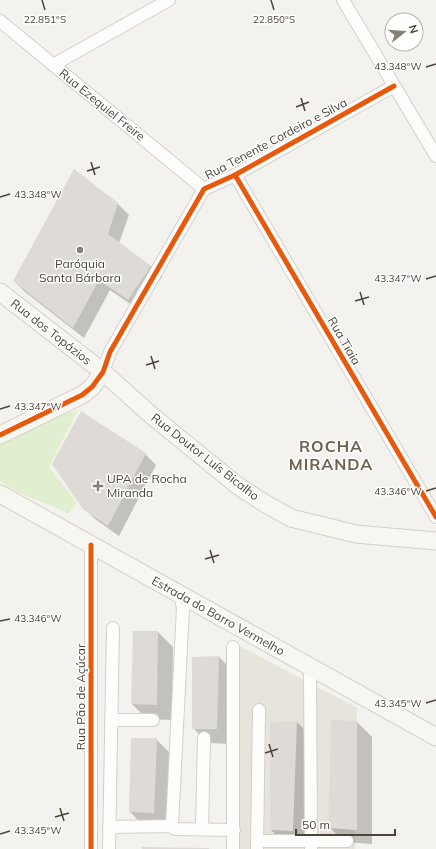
<svg xmlns="http://www.w3.org/2000/svg" width="436" height="849" viewBox="0 0 436 849" font-family="Mulish,sans-serif">
  <style>
    .residential { fill: #e7e4dc }
    .green { fill: #e1eecf }
    .shadow { fill: #0003 }
    .building { fill: #dedbd6 }
    .lines { fill: none; stroke-linecap: round; stroke-linejoin: round }
    .street-casing { stroke: #d2d0cb; stroke-width: 14 }
    .secondary-casing { stroke: #d3cfc5; stroke-width: 19 }
    .street { stroke: #fdfdfc; stroke-width: 12 }
    .secondary { stroke: #f7f6f1; stroke-width: 17 }
    .cycleway-casing { stroke: #fff; stroke-width: 8 }
    .cycleway { stroke: #e8590c; stroke-width: 5 }
    .ticks { fill: none; stroke: #4b4439; stroke-width: 1.5 }
    .poi-dot { fill: #868178; stroke: #fff; stroke-width: 1.5 }
    .labels { text-anchor: middle; stroke-width: 3; stroke-linejoin: round; paint-order: stroke }
    .street-label { font-size: 12px; fill: #4b4439; stroke: #fff }
    .poi-label { font-size: 12px; fill: #4b4439; stroke: #fff }
    .district-label { font-size: 16px; font-weight: bold; letter-spacing: 1px; fill: #6e6250; stroke: #fff }
    .ticks-label { font-size: 10px; text-anchor: middle; fill: #4b4439; stroke: #fff; stroke-width: 3; stroke-linejoin: round; paint-order: stroke }
  </style>
  <rect width="100%" height="100%" fill="#f4f2ee"/>
  <path class="residential" d="M 236,644 L 357,708 L 355,849 L 236,849 Z"/>
  <path class="green" d="M 78,410 L 49,467 L 77,503 L 68,514 C 47,501 19,497 0,481 L 0,444 L 9,436 L 38,421 Z"/>
  <g class="shadow">
    <path d="M 74,170 L 118,204 L 129,215 L 119,243 L 151,266 L 162,277 L 139,310 L 110,290 L 84,338 L 25,292 L 14,281 Z"/>
    <path d="M 145,454 L 156,465 L 119,536 L 95,519 L 84,508 Z"/>
    <path d="M 158,632 L 173,647 L 172,720 L 147,719 L 132,704 Z"/>
    <path d="M 219,657 L 234,672 L 232,744 L 208,743 L 193,728 Z"/>
    <path d="M 297,722 L 312,737 L 307,846 L 286,845 L 271,830 Z"/>
    <path d="M 357,722 L 372,737 L 372,844 L 344,842 L 329,827 Z"/>
    <path d="M 156,739 L 171,754 L 169,827 L 145,827 L 130,812 Z"/>
  </g>
  <g class="building">
    <path d="M 74,169 L 118,203 L 108,234 L 151,266 L 128,300 L 99,280 L 73,328 L 13,281 Z"/>
    <path d="M 81,411 L 146,453 L 108,526 L 83,509 L 52,464 Z"/>
    <path d="M 133,631 L 158,631 L 157,705 L 131,704 Z"/>
    <path d="M 219,656 L 217,729 L 192,729 L 192,657 Z"/>
    <path d="M 331,720 L 357,721 L 357,830 L 328,828 Z"/>
    <path d="M 297,721 L 293,831 L 270,830 L 270,722 Z"/>
    <path d="M 131,738 L 157,738 L 154,813 L 129,812 Z"/>
    <path d="M 142,847 L 209,848 L 209,849 L 142,849 Z"/>
  </g>
  <g class="lines">
    <g class="street-casing">
      <g id="street">
        <path d="M 343,0 L 436,156"/>
        <path d="M 0,21 L 204,189"/>
        <path d="M 53,65 L 169,0"/>
        <path d="M 235,175 L 436,517"/>
        <path d="M 103,372 L 110,352 L 204,189 L 235,175 L 394,86"/>
        <path d="M 91,545 L 91,849"/>
        <path d="M 233,647 L 233,849"/>
        <path d="M 310,667 L 311,849"/>
        <path d="M 111,720 L 153,720"/>
        <path d="M 172,826 L 183,608 L 180,594"/>
        <path d="M 109,827 L 172,826 L 173,828 L 176,829 L 234,830"/>
        <path d="M 202,829 L 204,738"/>
        <path d="M 257,841 L 347,841"/>
        <path d="M 109,849 L 113,628"/>
        <path d="M 257,849 L 259,710"/>
      </g>
    </g>
    <g class="secondary-casing">
      <g id="secondary">
        <path d="M 0,292 L 103,372 L 151,415 L 238,486 L 264,503 L 291,518 L 356,534 L 436,541"/>
        <path d="M 0,435 L 82,395 L 92,387 L 103,372"/>
        <path d="M 0,494 L 436,737"/>
      </g>
    </g>
    <use href="#street" class="street"/>
    <use href="#secondary" class="secondary"/>
    <g class="cycleway-casing">
      <g id="cycleway">
        <path d="M 235,175 L 436,517"/>
        <path d="M 0,435 L 82,395 L 92,387 L 103,372 L 110,352 L 204,189 L 235,175 L 394,86"/>
        <path d="M 91,545 L 91,849"/>
      </g>
    </g>
    <use href="#cycleway" class="cycleway"/>
  </g>
  <path class="ticks" d="M 42,0 L 45,10M 271,0 L 274,10M 426,67 L 436,64M 301,98 L 305,111M 296,107 L 309,102M 91,162 L 95,175M 87,171 L 100,167M 0,197 L 10,194M 426,279 L 436,276M 360,292 L 364,305M 355,301 L 369,297M 151,356 L 155,369M 146,365 L 159,361M 0,409 L 10,406M 426,491 L 436,488M 210,550 L 214,563M 205,559 L 219,555M 0,621 L 10,619M 426,703 L 436,700M 269,744 L 273,757M 265,753 L 278,749M 60,808 L 64,821M 55,817 L 69,813M 0,834 L 10,831"/>
  <g class="poi-dot">
    <circle cx="80" cy="250" r="4"/>
    <path d="M96 480h4v4h4v4h-4v4h-4v-4h-4v-4h4z"/>
  </g>
  <g class="labels">
    <g class="street-label">
      <text transform="translate(102 105) rotate(39)" y="4">Rua Ezequiel Freire</text>
      <text transform="translate(276 139) rotate(-28)" y="4">Rua Tenente Cordeiro e Silva</text>
      <text transform="translate(51 332) rotate(38)" y="4">Rua dos Topázios</text>
      <text transform="translate(344 341) rotate(60)" y="4">Rua Tiaia</text>
      <text transform="translate(205 457) rotate(38)" y="4">Rua Doutor Luís Bicalho</text>
      <text transform="translate(218 616) rotate(29)" y="4">Estrada do Barro Vermelho</text>
      <text transform="translate(81 697) rotate(-90)" y="4">Rua Pão de Açúcar</text>
    </g>
    <g class="poi-label">
      <text x="80" y="268">Paróquia<tspan x="80" dy="14">Santa Bárbara</tspan></text>
      <text x="107" y="483" text-anchor="start">UPA de Rocha<tspan x="107" dy="14">Miranda</tspan></text>
    </g>
    <g class="district-label">
      <text x="331" y="452">ROCHA<tspan x="331" dy="18">MIRANDA</tspan></text>
    </g>
  </g>
  <g class="ticks-label">
    <text x="45" y="23">22.851°S</text>
    <text x="274" y="23">22.850°S</text>
    <text x="398" y="70">43.348°W</text>
    <text x="38" y="198">43.348°W</text>
    <text x="398" y="282">43.347°W</text>
    <text x="38" y="410">43.347°W</text>
    <text x="398" y="495">43.346°W</text>
    <text x="38" y="622">43.346°W</text>
    <text x="398" y="707">43.345°W</text>
    <text x="38" y="834">43.345°W</text>
  </g>
  <g transform="translate(404 32) rotate(73)"><circle r="19" fill="#ffffff" stroke="#b7b4b0"/>
  <path d="M0-3L7 15L0 10L-7 15Z" fill="#868178"/>
  <text y="-6" font-size="11" font-weight="bold" text-anchor="middle" fill="#4b4439">N</text>
  </g>
  <path d="M296 829v6h99v-6" fill="none" stroke="#4b4439" stroke-width="2"/>
  <text x="302" y="829" font-size="12" fill="#4b4439" stroke="#ffffff" stroke-width="3" paint-order="stroke">50 m</text>
</svg>
